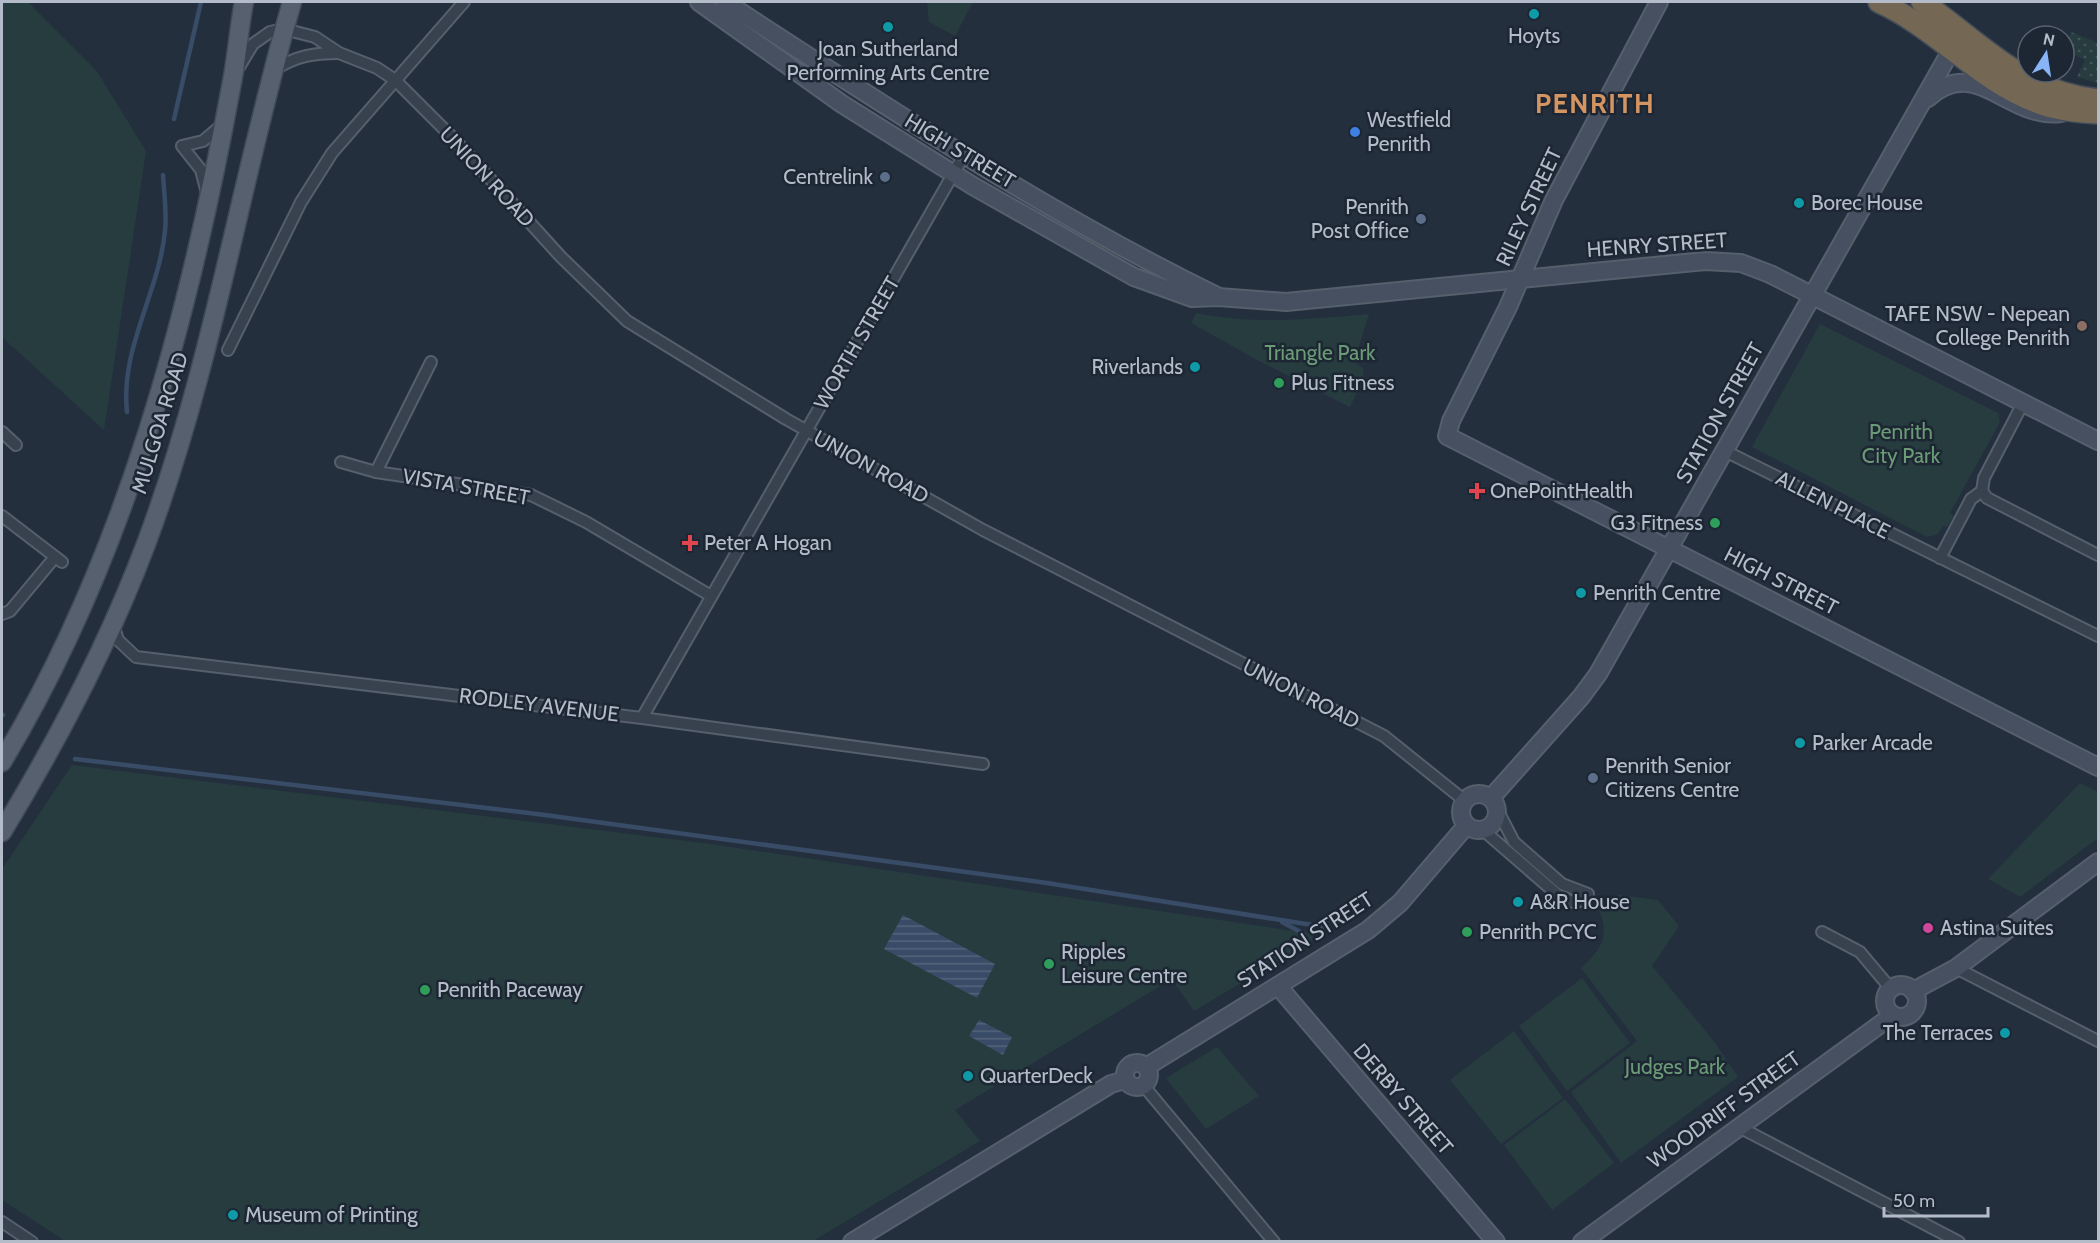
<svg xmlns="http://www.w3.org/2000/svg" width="2100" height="1243" viewBox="0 0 2100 1243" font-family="Cabin,sans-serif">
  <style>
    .green { fill: #263c3f }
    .garden { fill: url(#garden-dots) }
    .water { fill: url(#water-rules) }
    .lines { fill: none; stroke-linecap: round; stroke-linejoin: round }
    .stream { stroke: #394c67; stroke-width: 4.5 }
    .street-casing { stroke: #565f6c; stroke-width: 14 }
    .secondary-casing { stroke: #565f6c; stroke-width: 20 }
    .primary-casing { stroke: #414a57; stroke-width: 21 }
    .highway-casing { stroke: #434c59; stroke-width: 24 }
    .street { stroke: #38414e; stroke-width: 10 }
    .secondary { stroke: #465061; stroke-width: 16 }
    .primary { stroke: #56606e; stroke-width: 18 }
    .highway { stroke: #746855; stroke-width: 21 }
    .culture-dot { fill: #0f9aa8; stroke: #1d2633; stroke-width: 2 }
    .shop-dot { fill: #3f7fe0; stroke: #1d2633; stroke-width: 2 }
    .service-dot { fill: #5c6f8a; stroke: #1d2633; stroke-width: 2 }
    .education-dot { fill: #8d6e63; stroke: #1d2633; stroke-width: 2 }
    .leisure-dot { fill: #2e9e5b; stroke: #1d2633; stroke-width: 2 }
    .health-dot { fill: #e0444e; stroke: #1d2633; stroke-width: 2 }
    .hotel-dot { fill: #d1479c; stroke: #1d2633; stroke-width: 2 }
    .labels { text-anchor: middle; stroke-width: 5; stroke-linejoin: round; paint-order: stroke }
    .poi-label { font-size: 21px; fill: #b4bcc9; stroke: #1d2633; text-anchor: start }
    .street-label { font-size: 21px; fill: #b4bcc9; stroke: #1d2633 }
    .park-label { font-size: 21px; fill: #6b9a76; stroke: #1d2633 }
    .district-label { font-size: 27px; font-weight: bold; letter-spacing: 1.5px; fill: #d59563; stroke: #1d2633 }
  </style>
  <defs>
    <pattern id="garden-dots" width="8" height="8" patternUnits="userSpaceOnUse" patternTransform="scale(1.5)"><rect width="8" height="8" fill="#263c3f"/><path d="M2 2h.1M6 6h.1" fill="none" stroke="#435659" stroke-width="1.8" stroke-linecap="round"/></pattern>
    <pattern id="water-rules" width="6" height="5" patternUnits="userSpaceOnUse" patternTransform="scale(1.5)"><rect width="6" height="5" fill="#394c67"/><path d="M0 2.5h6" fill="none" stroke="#53647b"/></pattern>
  </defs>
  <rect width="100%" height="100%" fill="#242f3e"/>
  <g class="green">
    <path d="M 2,2 L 28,2 L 96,70 L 146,151 L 104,430 L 2,337 Z"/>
    <path d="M 927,2 L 926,2 L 973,2 L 955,36 L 929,22 Z"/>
    <path d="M 1196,313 C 1255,325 1310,319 1369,314 L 1354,362 L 1364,369 L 1362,382 L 1350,407 L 1259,361 L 1191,323 Z"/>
    <path d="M 1820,324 L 1998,413 L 2000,422 L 1950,513 L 1954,516 L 1947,527 L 1943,526 L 1938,534 L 1927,537 L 1752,447 Z"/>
    <path d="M 72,765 L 711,844 L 1321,935 L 1194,1011 L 1172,979 L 955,1110 L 980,1141 L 813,1241 L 65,1241 L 2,1200 L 2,869 Z"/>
    <path d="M 2080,783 L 2098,792 L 2098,838 L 2020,897 L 1988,879 Z"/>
    <path d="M 1619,895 L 1658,900 L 1679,926 L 1652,966 L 1713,1040 L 1738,1077 L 1621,1163 L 1571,1092 L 1637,1041 L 1581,968 C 1604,947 1610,935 1597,905 Z"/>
    <path d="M 1582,978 L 1630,1043 L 1567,1091 L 1519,1026 Z"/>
    <path d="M 1514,1031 L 1563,1098 L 1501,1144 L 1450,1080 Z"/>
    <path d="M 1217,1047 L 1259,1096 L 1206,1129 L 1166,1078 Z"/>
    <path d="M 1565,1099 L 1614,1163 L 1552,1210 L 1504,1145 Z"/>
  </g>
  <path class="garden" d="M 2071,32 L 2098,43 L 2098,83 L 2077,77 L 2085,60 L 2064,50 Z"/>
  <g class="water">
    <path d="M 903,915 L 995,964 L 977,998 L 884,949 Z"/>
    <path d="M 979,1020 L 1012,1037 L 1003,1055 L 969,1036 Z"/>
  </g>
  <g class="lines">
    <g class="stream">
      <path d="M 174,119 L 201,2"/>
      <path d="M 127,412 C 120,348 159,293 165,231 C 167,213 164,193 163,175"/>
      <path d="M 2,714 L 3,715"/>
      <path d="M 75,759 L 545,815 L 1047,883 L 1325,927"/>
      <path d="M 1282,922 L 1304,934"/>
    </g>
    <g class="street-casing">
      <g id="street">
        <path d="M 239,67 L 253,44 L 270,32 L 284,29 L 315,37 L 339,53 L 377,68 L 395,80 L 455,140 L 561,257 L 627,321 L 786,419 L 983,530 L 1384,736 L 1465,801"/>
        <path d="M 274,70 C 296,56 313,53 339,53"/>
        <path d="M 207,193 L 201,170 L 182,146 L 203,141 L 223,124"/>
        <path d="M 228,350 L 301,202 L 332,153 L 464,2"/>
        <path d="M 2,432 L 16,445"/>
        <path d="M 1725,451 L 2098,636"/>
        <path d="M 341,462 L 376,472 L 531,495 L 586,522 L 711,596"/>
        <path d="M 376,472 L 431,362"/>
        <path d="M 1982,491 L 1987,498 L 2098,555"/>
        <path d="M 1982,491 L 1984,478 L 2023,403"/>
        <path d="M 2,516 L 62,562"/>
        <path d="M 1940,558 L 1971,499 L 1982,491"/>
        <path d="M 2,614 L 10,611 L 55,557"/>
        <path d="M 113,624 L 118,640 L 136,657 L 642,718 L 983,764"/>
        <path d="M 642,718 L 964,155"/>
        <path d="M 1483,830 L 1559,896 C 1572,903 1578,906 1588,894 L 1562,884 L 1514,842 L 1498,811"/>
        <path d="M 1822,932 L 1860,952 L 1891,989"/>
        <path d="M 1956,968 L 2098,1041"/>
        <path d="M 1143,1085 L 1274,1242"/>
        <path d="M 1739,1127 L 1959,1242"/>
        <path d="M 2,1222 L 32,1242"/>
      </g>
    </g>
    <g class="secondary-casing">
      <g id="secondary">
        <path d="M 699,2 L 842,104 L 973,186 L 1134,277 L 1192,298 L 1218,297 L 1286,302 L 1705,261 L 1741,263 L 1770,274 L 2098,441"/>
        <path d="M 725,2 C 885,106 1045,212 1217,296"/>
        <path d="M 1659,2 L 1554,200 L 1508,307 L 1451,421 L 1447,436 L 2098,767"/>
        <path d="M 1928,98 C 1977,54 2008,120 2061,113"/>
        <circle cx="1479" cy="812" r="18"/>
        <path d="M 1491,798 L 1581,697 L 1598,674 L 1957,40"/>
        <circle cx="1901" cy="1001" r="16"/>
        <path d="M 1278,986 L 1496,1242"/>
        <path d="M 1913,991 L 1956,968 L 2098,862"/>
        <circle cx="1137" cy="1075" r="12"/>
        <path d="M 1146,1067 L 1368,930 L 1400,903 L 1466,826"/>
        <path d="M 852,1242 L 1111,1084 L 1125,1080"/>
        <path d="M 1582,1242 L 1893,1015"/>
      </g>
    </g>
    <g class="primary-casing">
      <g id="primary">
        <path d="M 2,762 C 126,556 189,317 232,82 C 237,56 239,28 244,2"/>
        <path d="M 2,832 C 58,740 108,645 146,544 C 212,368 240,182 292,2"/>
      </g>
    </g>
    <g class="highway-casing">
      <g id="highway">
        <path d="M 1879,2 C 1937,28 1978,81 2039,103 C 2058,110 2078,112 2098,113"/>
        <path d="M 1922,2 C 1982,43 2021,92 2098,100"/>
      </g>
    </g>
    <use href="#street" class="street"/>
    <use href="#secondary" class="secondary"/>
    <use href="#primary" class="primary"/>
    <use href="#highway" class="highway"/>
  </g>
  <g class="culture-dot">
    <circle cx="1534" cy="14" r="6"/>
    <circle cx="888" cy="27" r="6"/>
    <circle cx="1799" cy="203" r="6"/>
    <circle cx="1195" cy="367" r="6"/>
    <circle cx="1581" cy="593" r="6"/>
    <circle cx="1800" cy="743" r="6"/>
    <circle cx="1518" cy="902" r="6"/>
    <circle cx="2005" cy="1033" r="6"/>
    <circle cx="968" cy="1076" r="6"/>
    <circle cx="233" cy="1215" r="6"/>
  </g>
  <circle class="shop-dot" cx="1355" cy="132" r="6"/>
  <g class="service-dot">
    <circle cx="885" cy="177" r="6"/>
    <circle cx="1421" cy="219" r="6"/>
    <circle cx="1593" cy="778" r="6"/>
  </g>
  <circle class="education-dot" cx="2082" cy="326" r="6"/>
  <g class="leisure-dot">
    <circle cx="1279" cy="383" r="6"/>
    <circle cx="1715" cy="523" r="6"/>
    <circle cx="1467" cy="932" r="6"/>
    <circle cx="1049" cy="964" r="6"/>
    <circle cx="425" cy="990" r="6"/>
  </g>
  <g class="health-dot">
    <path d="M1474 482h6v6h6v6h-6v6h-6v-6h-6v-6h6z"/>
    <path d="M687 534h6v6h6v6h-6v6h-6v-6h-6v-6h6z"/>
  </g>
  <circle class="hotel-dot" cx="1928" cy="928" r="6"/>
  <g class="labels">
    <g class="poi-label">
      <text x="1534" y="43" text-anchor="middle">Hoyts</text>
      <text x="888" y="56" text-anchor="middle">Joan Sutherland<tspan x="888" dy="24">Performing Arts Centre</tspan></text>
      <text x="1367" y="127">Westfield<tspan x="1367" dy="24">Penrith</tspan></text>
      <text x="873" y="184" text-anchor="end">Centrelink</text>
      <text x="1811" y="210">Borec House</text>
      <text x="1409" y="214" text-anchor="end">Penrith<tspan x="1409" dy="24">Post Office</tspan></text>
      <text x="2070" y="321" text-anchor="end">TAFE NSW - Nepean<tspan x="2070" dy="24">College Penrith</tspan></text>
      <text x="1183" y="374" text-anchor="end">Riverlands</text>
      <text x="1291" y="390">Plus Fitness</text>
      <text x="1490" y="498">OnePointHealth</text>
      <text x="1703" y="530" text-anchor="end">G3 Fitness</text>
      <text x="704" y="550">Peter A Hogan</text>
      <text x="1593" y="600">Penrith Centre</text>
      <text x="1812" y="750">Parker Arcade</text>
      <text x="1605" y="773">Penrith Senior<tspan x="1605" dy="24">Citizens Centre</tspan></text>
      <text x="1530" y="909">A&amp;R House</text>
      <text x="1940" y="935">Astina Suites</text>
      <text x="1479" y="939">Penrith PCYC</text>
      <text x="1061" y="959">Ripples<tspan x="1061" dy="24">Leisure Centre</tspan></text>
      <text x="437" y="997">Penrith Paceway</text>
      <text x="1993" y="1040" text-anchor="end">The Terraces</text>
      <text x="980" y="1083">QuarterDeck</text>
      <text x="245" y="1222">Museum of Printing</text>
    </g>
    <g class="street-label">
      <text transform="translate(960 151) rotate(31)" y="7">HIGH STREET</text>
      <text transform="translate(487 177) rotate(47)" y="7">UNION ROAD</text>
      <text transform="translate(1529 207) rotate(-65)" y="7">RILEY STREET</text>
      <text transform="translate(1657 245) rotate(-4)" y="7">HENRY STREET</text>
      <text transform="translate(857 343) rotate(-60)" y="7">WORTH STREET</text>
      <text transform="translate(1720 413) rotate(-61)" y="7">STATION STREET</text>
      <text transform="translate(160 423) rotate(-73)" y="7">MULGOA ROAD</text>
      <text transform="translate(871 467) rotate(29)" y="7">UNION ROAD</text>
      <text transform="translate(466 487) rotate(10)" y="7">VISTA STREET</text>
      <text transform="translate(1833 505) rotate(27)" y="7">ALLEN PLACE</text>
      <text transform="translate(1781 581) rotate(27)" y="7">HIGH STREET</text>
      <text transform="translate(1301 694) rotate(27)" y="7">UNION ROAD</text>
      <text transform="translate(539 705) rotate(7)" y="7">RODLEY AVENUE</text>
      <text transform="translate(1305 940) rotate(-33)" y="7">STATION STREET</text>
      <text transform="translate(1403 1099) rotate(49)" y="7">DERBY STREET</text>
      <text transform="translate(1724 1110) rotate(-36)" y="7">WOODRIFF STREET</text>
    </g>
    <g class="park-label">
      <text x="1320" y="360">Triangle Park</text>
      <text x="1901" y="439">Penrith<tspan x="1901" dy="24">City Park</tspan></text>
      <text x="1675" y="1074">Judges Park</text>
    </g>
    <g class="district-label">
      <text x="1595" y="113">PENRITH</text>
    </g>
  </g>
  <rect width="2100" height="1243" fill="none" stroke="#b4bcc9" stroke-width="6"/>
  <g transform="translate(2046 54) rotate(12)"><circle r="28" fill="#1d2633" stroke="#59626f" stroke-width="1.5"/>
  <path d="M0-4.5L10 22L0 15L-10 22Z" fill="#8ab4f8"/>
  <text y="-9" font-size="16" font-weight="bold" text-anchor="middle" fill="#b4bcc9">N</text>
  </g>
  <path d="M1884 1207v9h104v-9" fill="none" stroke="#b4bcc9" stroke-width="3"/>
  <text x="1893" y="1207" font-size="18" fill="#b4bcc9" stroke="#1d2633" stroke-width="4.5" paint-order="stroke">50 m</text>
</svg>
